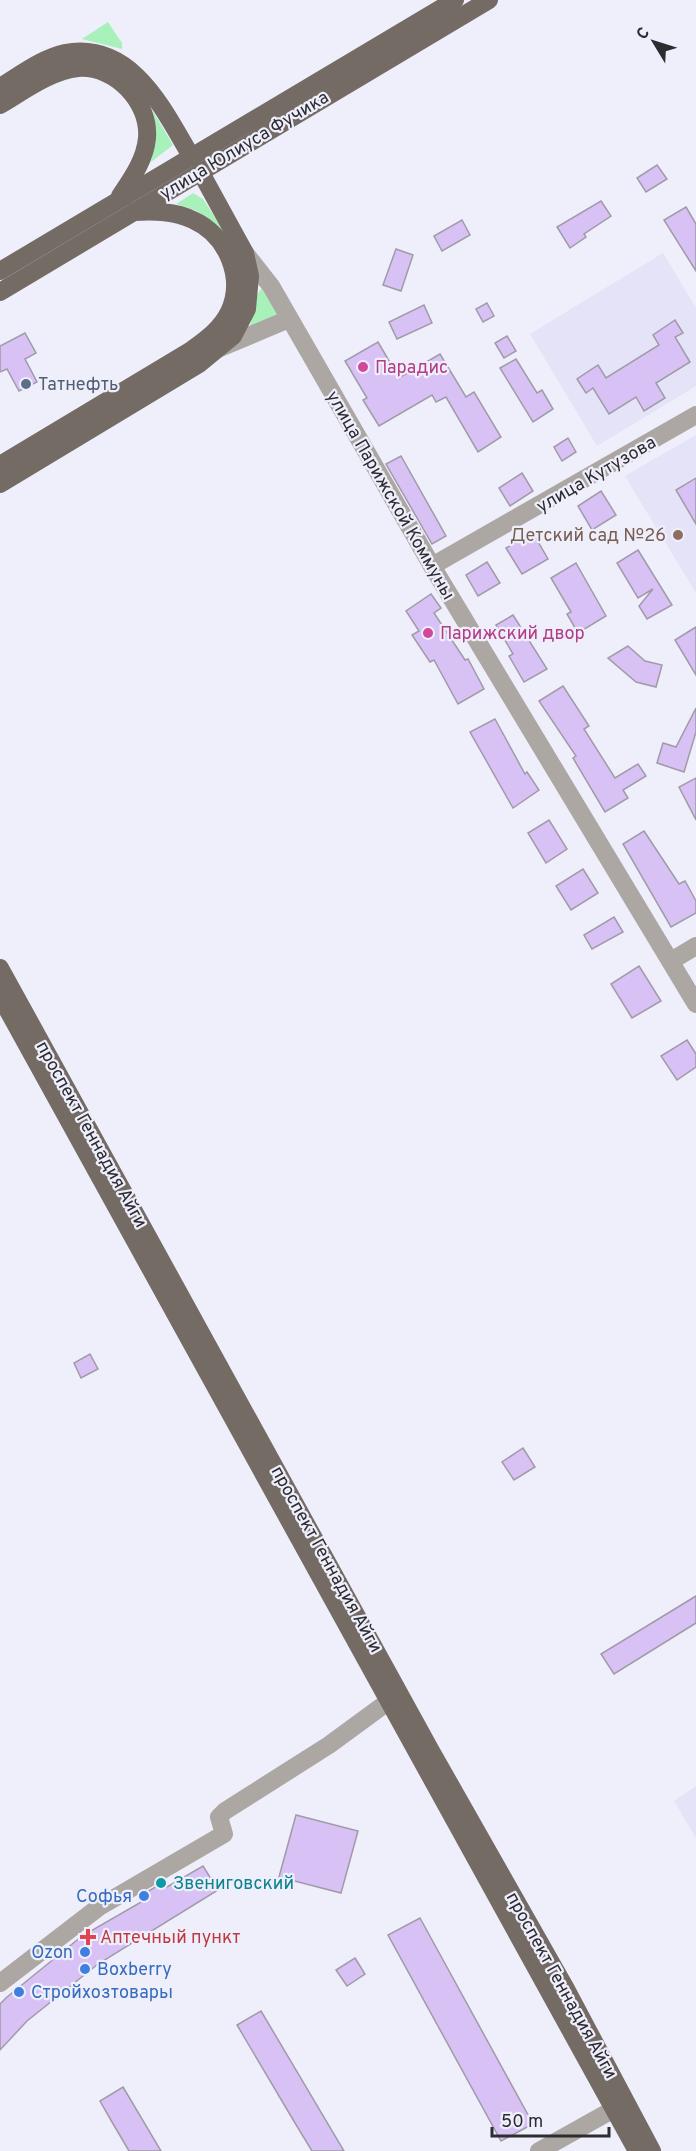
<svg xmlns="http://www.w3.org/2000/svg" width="696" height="2151" viewBox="0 0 696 2151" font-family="Overpass,sans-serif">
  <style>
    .built { fill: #e5e3f7 }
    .green { fill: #a9f1bb }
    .building { fill: #d8c1f5; stroke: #a09ba7; stroke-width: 1.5 }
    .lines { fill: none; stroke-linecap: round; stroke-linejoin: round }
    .minor { stroke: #aca7a3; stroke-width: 18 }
    .major { stroke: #736b64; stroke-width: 18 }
    .hotel-dot { fill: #d1479c; stroke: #efeefb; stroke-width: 2 }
    .service-dot { fill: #5c6f8a; stroke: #efeefb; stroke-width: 2 }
    .education-dot { fill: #8d6e63; stroke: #efeefb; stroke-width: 2 }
    .culture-dot { fill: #0f9aa8; stroke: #efeefb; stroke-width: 2 }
    .shop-dot { fill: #3f7fe0; stroke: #efeefb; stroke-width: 2 }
    .health-dot { fill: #e0444e; stroke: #efeefb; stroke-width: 2 }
    .labels { text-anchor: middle; stroke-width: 4.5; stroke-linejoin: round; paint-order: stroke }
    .street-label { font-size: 18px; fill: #2d2c31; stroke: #efeefb }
    .hotel-label { font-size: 18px; fill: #b23c85; stroke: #efeefb; text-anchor: start }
    .service-label { font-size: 18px; fill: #4e5e75; stroke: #efeefb; text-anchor: start }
    .education-label { font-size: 18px; fill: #785e54; stroke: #efeefb; text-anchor: end }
    .culture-label { font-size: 18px; fill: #0d838f; stroke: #efeefb; text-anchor: start }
    .shop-label { font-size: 18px; fill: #366cbe; stroke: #efeefb; text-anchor: end }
    .health-label { font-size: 18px; fill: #be3a42; stroke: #efeefb; text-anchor: start }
  </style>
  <rect width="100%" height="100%" fill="#efeefb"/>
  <g class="built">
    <path d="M 663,253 L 696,308 L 696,386 L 597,446 L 530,334 Z"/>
    <path d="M 696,435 L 696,593 L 625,476 Z"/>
    <path d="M 696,1786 L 696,1838 L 674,1801 Z"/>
  </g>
  <g class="green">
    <path d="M 108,22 L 122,43 L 122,49 L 82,39 Z"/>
    <path d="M 145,98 L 173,145 L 151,162 L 156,129 Z"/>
    <path d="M 193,193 L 203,199 L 225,233 L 197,211 L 176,204 Z"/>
    <path d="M 262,288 L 279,316 L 250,326 L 258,293 Z"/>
  </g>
  <g class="building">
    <path d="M 657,165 L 667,179 L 646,192 L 637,178 Z"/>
    <path d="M 601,201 L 611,216 L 584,234 L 586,237 L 570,248 L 557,227 Z"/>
    <path d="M 686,207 L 696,224 L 696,271 L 664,220 Z"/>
    <path d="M 462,220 L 470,235 L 442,251 L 434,236 Z"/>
    <path d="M 396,249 L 413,255 L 401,291 L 383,285 Z"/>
    <path d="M 487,303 L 494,316 L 483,322 L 476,309 Z"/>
    <path d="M 424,305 L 432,323 L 397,339 L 389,322 Z"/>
    <path d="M 675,320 L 683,333 L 675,337 L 690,362 L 656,383 L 665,398 L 644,411 L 636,397 L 609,414 L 593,388 L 586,393 L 577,379 L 598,365 L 606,378 L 659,345 L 653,335 Z"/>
    <path d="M 25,333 L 36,353 L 25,359 L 37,382 L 19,391 L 7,369 L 0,372 L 0,346 Z"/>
    <path d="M 507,336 L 516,351 L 504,358 L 495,343 Z"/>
    <path d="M 378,342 L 399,378 L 440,354 L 466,397 L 474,392 L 501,437 L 478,452 L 446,397 L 436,402 L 432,395 L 379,426 L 363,400 L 367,398 L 345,361 Z"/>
    <path d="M 516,359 L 537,393 L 542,390 L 553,409 L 533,422 L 500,368 Z"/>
    <path d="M 568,438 L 576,452 L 562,461 L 554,447 Z"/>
    <path d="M 401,456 L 446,536 L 432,544 L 386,464 Z"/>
    <path d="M 522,473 L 533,491 L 510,506 L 499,488 Z"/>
    <path d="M 696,478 L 696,524 L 676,490 Z"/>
    <path d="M 601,491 L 616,515 L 592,530 L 578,506 Z"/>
    <path d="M 533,533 L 548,559 L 522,574 L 506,548 Z"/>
    <path d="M 638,550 L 672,605 L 647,619 L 639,606 L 653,589 L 638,598 L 617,563 Z"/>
    <path d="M 487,562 L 500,583 L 478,596 L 466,575 Z"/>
    <path d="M 576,563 L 606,616 L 578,633 L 567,614 L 571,612 L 551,578 Z"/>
    <path d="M 431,594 L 441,608 L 434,613 L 465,660 L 468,659 L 484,689 L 458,704 L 434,660 L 430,662 L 412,635 L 419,631 L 406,611 Z"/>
    <path d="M 513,615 L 547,669 L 524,682 L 509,656 L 513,654 L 496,625 Z"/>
    <path d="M 696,627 L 696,675 L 675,640 Z"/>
    <path d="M 628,646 L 645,661 L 662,665 L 656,687 L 636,682 L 608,658 Z"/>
    <path d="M 563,686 L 589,726 L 584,729 L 615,778 L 638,764 L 646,776 L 623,790 L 628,798 L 605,812 L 573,758 L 576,756 L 539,701 Z"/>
    <path d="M 696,708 L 696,732 L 684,772 L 657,763 L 663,743 L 676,747 Z"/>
    <path d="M 495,719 L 525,774 L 527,772 L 539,790 L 513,808 L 470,732 Z"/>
    <path d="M 696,778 L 696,820 L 679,787 Z"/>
    <path d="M 549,820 L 567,849 L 546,863 L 528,833 Z"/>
    <path d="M 644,831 L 679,884 L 685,881 L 696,901 L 696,913 L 671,927 L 623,844 Z"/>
    <path d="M 583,869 L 598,893 L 571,910 L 556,886 Z"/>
    <path d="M 614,917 L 623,932 L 592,949 L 584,935 Z"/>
    <path d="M 639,966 L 661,1001 L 632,1018 L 611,984 Z"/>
    <path d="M 687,1040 L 696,1054 L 696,1067 L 677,1080 L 661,1056 Z"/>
    <path d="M 90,1354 L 98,1369 L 81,1378 L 74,1363 Z"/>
    <path d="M 523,1448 L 535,1467 L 514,1480 L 502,1462 Z"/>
    <path d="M 696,1596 L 696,1623 L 614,1674 L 601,1654 Z"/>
    <path d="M 296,1815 L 358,1831 L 341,1893 L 279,1877 Z"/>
    <path d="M 203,1866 L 218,1890 L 98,1964 L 27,2021 L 0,2050 L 0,2004 L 7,1997 L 82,1936 L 143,1901 L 140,1896 L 164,1882 L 167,1887 Z"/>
    <path d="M 420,1918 L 533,2124 L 501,2141 L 388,1935 Z"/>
    <path d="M 355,1958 L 365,1974 L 347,1986 L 336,1970 Z"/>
    <path d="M 261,2011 L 344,2151 L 312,2151 L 295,2123 L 237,2025 Z"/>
    <path d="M 123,2087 L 161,2151 L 129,2151 L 112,2122 L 100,2101 Z"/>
  </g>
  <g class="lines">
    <g class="minor">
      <path d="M 245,253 L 271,286 L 432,566 L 696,1004"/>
      <path d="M 220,348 L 289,319"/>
      <path d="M 432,566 L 696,415"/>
      <path d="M 671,961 L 696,946"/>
      <path d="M 0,1983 L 99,1907 L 224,1834 L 219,1817 L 225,1811 L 329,1745 L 389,1701"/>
      <path d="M 539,2151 L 614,2109"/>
    </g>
    <g class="major">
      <path d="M 0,87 C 20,75 42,58 65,53 C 132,41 163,109 191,156"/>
      <path d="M 0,105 C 24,91 50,71 78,68 C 115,65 150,102 147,138 C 145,160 132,178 120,196"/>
      <path d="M 0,271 L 455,0"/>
      <path d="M 0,292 L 489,0"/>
      <path d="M 0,465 L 190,351 C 205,340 220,330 229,312 C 245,278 227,235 193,220 C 175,211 154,211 134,212"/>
      <path d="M 0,484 L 199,364 L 233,336 L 247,309 L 250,276 L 245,253 L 200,171"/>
      <path d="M 0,968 L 431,1751 L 566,1989 L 652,2151"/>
      <path d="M 0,996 L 637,2151"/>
    </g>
  </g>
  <g class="hotel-dot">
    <circle cx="363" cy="367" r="6"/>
    <circle cx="428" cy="633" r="6"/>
  </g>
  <circle class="service-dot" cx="26" cy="384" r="6"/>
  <circle class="education-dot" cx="678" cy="535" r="6"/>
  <circle class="culture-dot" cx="161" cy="1883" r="6"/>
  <g class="shop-dot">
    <circle cx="144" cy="1896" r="6"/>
    <circle cx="85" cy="1952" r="6"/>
    <circle cx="85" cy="1969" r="6"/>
    <circle cx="19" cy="1992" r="6"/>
  </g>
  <path class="health-dot" d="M85 1928h6v6h6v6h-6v6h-6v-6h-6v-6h6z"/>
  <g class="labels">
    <g class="street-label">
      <text transform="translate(244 145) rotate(-31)" y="6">улица Юлиуса Фучика</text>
      <text transform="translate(596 474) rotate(-30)" y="6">улица Кутузова</text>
      <text transform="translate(391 495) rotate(60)" y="6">улица Парижской Коммуны</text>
      <text transform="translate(92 1134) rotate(61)" y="6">проспект Геннадия Айги</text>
      <text transform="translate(327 1559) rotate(61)" y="6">проспект Геннадия Айги</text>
      <text transform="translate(562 1985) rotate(61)" y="6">проспект Геннадия Айги</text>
    </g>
    <g class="hotel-label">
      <text x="375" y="373">Парадис</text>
      <text x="440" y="639">Парижский двор</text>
    </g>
    <g class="service-label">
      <text x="38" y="390">Татнефть</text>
    </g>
    <g class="education-label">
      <text x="666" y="541">Детский сад №26</text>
    </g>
    <g class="culture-label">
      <text x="173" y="1889">Звениговский</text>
    </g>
    <g class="shop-label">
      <text x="132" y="1902">Софья</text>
      <text x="73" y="1958">Ozon</text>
      <text x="97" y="1975" text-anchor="start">Boxberry</text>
      <text x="31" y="1998" text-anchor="start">Стройхозтовары</text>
    </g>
    <g class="health-label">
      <text x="100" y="1943">Аптечный пункт</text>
    </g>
  </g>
  <g transform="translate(654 42) rotate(308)" stroke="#efeefb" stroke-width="4.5" paint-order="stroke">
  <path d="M0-4.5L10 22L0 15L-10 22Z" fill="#2d2c31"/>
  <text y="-9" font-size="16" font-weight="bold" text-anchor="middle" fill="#2d2c31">С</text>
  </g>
  <path d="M492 2127v9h117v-9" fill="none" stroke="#2d2c31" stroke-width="3"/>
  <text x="501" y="2127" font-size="18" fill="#2d2c31" stroke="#efeefb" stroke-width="4.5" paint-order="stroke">50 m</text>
</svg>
